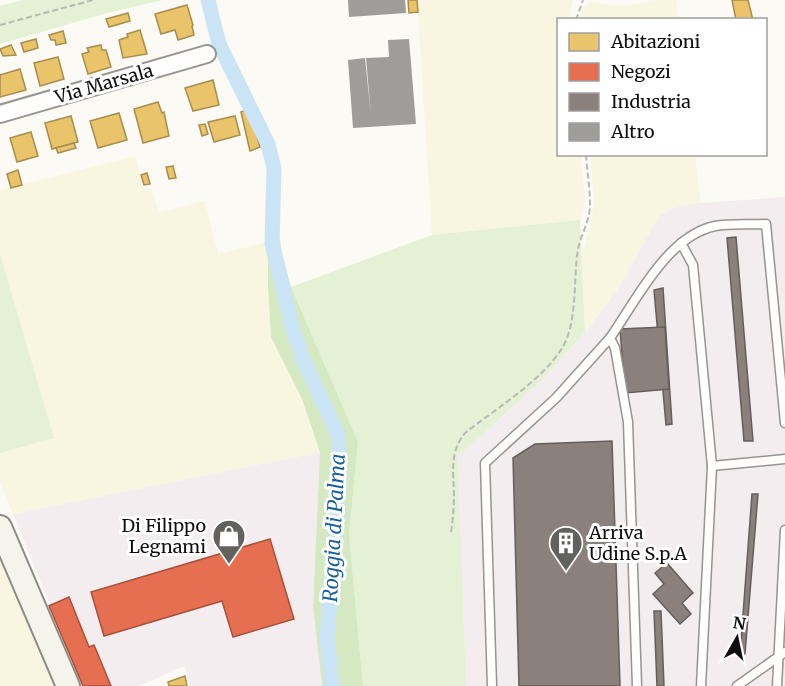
<svg xmlns="http://www.w3.org/2000/svg" width="785" height="686" viewBox="0 0 785 686" font-family="Merriweather,serif">
  <style>
    .industrial { fill: #f3edf0 }
    .farmland { fill: #f8f6e0 }
    .green { fill: #e4f1d4 }
    .forest { fill: #d4e8c2 }
    .homes { fill: #e9c46a; stroke: #a78d4e; stroke-width: 1.5 }
    .shops { fill: #e76f51; stroke: #a6523d; stroke-width: 1.5 }
    .industry { fill: #8a817c; stroke: #655e5b; stroke-width: 1.5 }
    .lines { fill: none; stroke-linecap: round; stroke-linejoin: round }
    .canal { stroke: #cae4f5; stroke-width: 15 }
    .building { fill: #9f9d99 }
    .lane-casing { stroke: #959492; stroke-width: 11 }
    .street-casing { stroke: #959492; stroke-width: 20 }
    .secondary-casing { stroke: #8c8b88; stroke-width: 26 }
    .path { stroke: #b8b8b7; stroke-width: 2; stroke-dasharray: 6 3; stroke-linecap: butt }
    .lane { stroke: #fffefd; stroke-width: 8 }
    .street { stroke: #fffefd; stroke-width: 16 }
    .secondary { stroke: #f5f4eb; stroke-width: 22 }
    .labels { text-anchor: middle; stroke-width: 6; stroke-linejoin: round; paint-order: stroke }
    .street-label { font-size: 18px; fill: #0e0e0e; stroke: #fff }
    .poi-label { font-size: 18px; fill: #0e0e0e; stroke: #fff; text-anchor: end }
    .water-label { font-size: 20px; font-style: italic; fill: #185f9f; stroke: #fff }
  </style>
  <rect width="100%" height="100%" fill="#fcfaf4"/>
  <g class="industrial">
    <path d="M 785,197 L 785,686 L 466,686 L 458,455 L 540,382 L 585,332 L 617,291 L 659,216 L 668,210 L 686,204 Z"/>
    <path d="M 320,452 L 313,606 L 322,686 L 190,686 L 184,666 L 139,686 L 83,686 L 13,514 Z"/>
  </g>
  <g class="farmland">
    <path d="M 417,0 L 573,0 L 569,19 L 558,20 L 558,154 L 581,155 L 585,200 L 580,220 L 432,235 Z"/>
    <path d="M 659,0 L 676,0 L 679,19 L 580,19 L 583,8 L 591,2 L 621,6 Z"/>
    <path d="M 590,155 L 695,155 L 701,203 L 676,207 L 659,216 L 617,291 L 585,332 L 582,255 L 590,227 L 594,201 Z"/>
    <path d="M 135,156 L 144,189 L 152,188 L 158,212 L 205,201 L 218,254 L 268,242 L 268,287 L 271,337 L 302,399 L 320,452 L 13,514 L 0,482 L 0,453 L 54,438 L 0,254 L 0,190 Z"/>
    <path d="M 0,554 L 58,686 L 0,686 Z"/>
  </g>
  <g class="green">
    <path d="M 23,0 L 163,0 L 107,13 L 0,44 L 0,6 Z"/>
    <path d="M 580,220 L 585,332 L 540,382 L 458,456 L 466,686 L 363,686 L 349,534 L 358,442 L 291,287 L 432,235 Z"/>
    <path d="M 0,254 L 54,438 L 0,453 Z"/>
  </g>
  <path class="forest" d="M 279,233 L 282,253 L 291,287 L 358,442 L 349,534 L 363,686 L 322,686 L 313,606 L 320,452 L 302,399 L 271,337 L 268,287 L 268,242 Z"/>
  <g class="homes">
    <path d="M 408,0 L 417,0 L 418,12 L 409,13 Z"/>
    <path d="M 732,0 L 748,0 L 753,20 L 736,20 Z"/>
    <path d="M 187,5 L 193,25 L 192,26 L 194,35 L 178,40 L 175,30 L 161,34 L 155,14 Z"/>
    <path d="M 128,13 L 130,21 L 109,27 L 106,19 Z"/>
    <path d="M 140,30 L 147,54 L 123,58 L 119,40 L 128,37 L 127,34 Z"/>
    <path d="M 63,31 L 66,43 L 56,45 L 55,40 L 51,40 L 49,35 Z"/>
    <path d="M 36,39 L 38,48 L 24,52 L 21,43 Z"/>
    <path d="M 11,45 L 16,55 L 3,56 L 0,49 Z"/>
    <path d="M 101,45 L 102,50 L 106,50 L 111,67 L 88,74 L 82,54 L 89,52 L 87,48 Z"/>
    <path d="M 58,57 L 64,79 L 40,86 L 34,63 Z"/>
    <path d="M 20,69 L 26,90 L 0,97 L 0,75 Z"/>
    <path d="M 213,80 L 219,105 L 193,111 L 185,88 Z"/>
    <path d="M 158,102 L 162,113 L 164,112 L 169,136 L 143,143 L 134,109 Z"/>
    <path d="M 247,110 L 252,120 L 260,147 L 250,151 L 241,112 Z"/>
    <path d="M 119,113 L 127,140 L 98,148 L 90,121 Z"/>
    <path d="M 71,116 L 78,142 L 52,149 L 45,123 Z"/>
    <path d="M 235,116 L 240,135 L 214,142 L 208,122 Z"/>
    <path d="M 205,124 L 208,134 L 202,136 L 199,125 Z"/>
    <path d="M 31,132 L 38,156 L 17,162 L 10,138 Z"/>
    <path d="M 74,143 L 76,148 L 58,153 L 56,148 Z"/>
    <path d="M 173,166 L 176,178 L 169,179 L 166,167 Z"/>
    <path d="M 18,170 L 22,185 L 11,188 L 7,174 Z"/>
    <path d="M 147,173 L 150,184 L 144,185 L 141,175 Z"/>
    <path d="M 185,676 L 187,686 L 169,686 L 168,682 Z"/>
  </g>
  <g class="shops">
    <path d="M 270,539 L 294,619 L 233,637 L 222,601 L 104,636 L 91,592 Z"/>
    <path d="M 69,597 L 89,647 L 94,645 L 111,686 L 83,686 L 49,606 Z"/>
  </g>
  <g class="industry">
    <path d="M 736,237 L 753,441 L 744,441 L 727,238 Z"/>
    <path d="M 663,288 L 672,424 L 666,425 L 654,290 Z"/>
    <path d="M 665,327 L 669,389 L 625,393 L 620,329 Z"/>
    <path d="M 612,441 L 620,686 L 519,686 L 513,458 L 535,444 Z"/>
    <path d="M 752,494 L 758,494 L 745,654 L 740,655 Z"/>
    <path d="M 667,563 L 693,593 L 682,603 L 691,614 L 680,624 L 653,594 L 664,584 L 655,573 Z"/>
    <path d="M 654,611 L 661,611 L 664,686 L 657,686 Z"/>
  </g>
  <g class="lines">
    <path class="canal" d="M 208,0 L 219,44 L 268,144 L 274,168 L 272,244 L 278,268 L 293,330 L 303,359 L 338,435 L 340,466 L 338,509 L 327,636 L 332,686"/>
  </g>
  <g class="building">
    <path d="M 348,0 L 405,0 L 406,13 L 349,17 Z"/>
    <path d="M 409,39 L 416,124 L 353,128 L 348,60 L 365,58 L 371,116 L 366,58 L 389,57 L 388,40 Z"/>
  </g>
  <g class="lines">
    <g class="lane-casing">
      <g id="lane">
        <path d="M 681,243 L 693,265 L 712,466 L 701,686"/>
        <path d="M 712,466 L 785,459"/>
        <path d="M 492,686 L 485,463 L 556,398 L 610,338"/>
        <path d="M 637,686 L 628,422 L 615,348 L 610,338 C 636,301 667,236 715,226 C 731,223 749,225 766,224 L 785,423"/>
        <path d="M 737,686 L 785,652"/>
        <path d="M 777,686 L 785,530"/>
      </g>
    </g>
    <g class="street-casing">
      <path id="street" d="M 0,114 L 207,54"/>
    </g>
    <g class="secondary-casing">
      <path id="secondary" d="M 0,527 L 68,686"/>
    </g>
    <g class="path">
      <path d="M 576,20 L 583,0"/>
      <path d="M 0,25 L 93,0"/>
      <path d="M 451,532 C 453,519 454,506 454,493 C 453,471 450,451 465,433 C 494,410 543,380 562,348 C 578,323 573,278 578,249 C 581,234 590,221 590,205 C 590,188 587,171 586,154"/>
    </g>
    <use href="#lane" class="lane"/>
    <use href="#street" class="street"/>
    <use href="#secondary" class="secondary"/>
  </g>
  <defs>
    <g id="shop-pin" transform="scale(1.725)"><path d="M0 17L-7.5 6A9.5 9.5 0 1 1 7.5 6Z" fill="#61615e" stroke="#fff"/><path d="M-5-2.5h2.3a2.7 3.5 0 0 1 5.4 0H5L5.5 6h-11ZM-1.5-2.5h3a1.5 2.3 0 0 0-3 0Z" fill="#fff"/></g>
    <g id="building-pin" transform="scale(1.725)"><path d="M0 17L-7.5 6A9.5 9.5 0 1 1 7.5 6Z" fill="#61615e" stroke="#fff"/><path d="M-4-6H4V6H1V3H-1V6H-4ZM-2.5-4.3h1.7v1.8h-1.7ZM.8-4.3h1.7v1.8H.8ZM-2.5-1h1.7V.8h-1.7ZM.8-1h1.7V.8H.8Z" fill="#fff"/></g>
  </defs>
  <g fill-rule="evenodd">
    <use href="#shop-pin" x="229" y="536"/>
    <use href="#building-pin" x="566" y="543"/>
  </g>
  <g class="labels">
    <g class="street-label">
      <text transform="translate(104 84) rotate(-16)" y="6">Via Marsala</text>
    </g>
    <g class="poi-label">
      <text x="206" y="532">Di Filippo<tspan x="206" dy="21">Legnami</tspan></text>
      <text x="589" y="539" text-anchor="start">Arriva<tspan x="589" dy="21">Udine S.p.A</tspan></text>
    </g>
    <g class="water-label">
      <text transform="translate(334 528) rotate(-87)" y="7">Roggia di Palma</text>
    </g>
  </g>
  <rect x="557" y="18" width="210" height="138" fill="#ffffff" stroke="#9f9f9f" stroke-width="1.5"/>
  <rect x="569" y="33" width="30" height="18" fill="#e9c46a" stroke="#9f9f9f" stroke-width="1.5"/>
  <text x="611" y="48" font-size="18" fill="#0e0e0e">Abitazioni</text>
  <rect x="569" y="63" width="30" height="18" fill="#e76f51" stroke="#9f9f9f" stroke-width="1.5"/>
  <text x="611" y="78" font-size="18" fill="#0e0e0e">Negozi</text>
  <rect x="569" y="93" width="30" height="18" fill="#8a817c" stroke="#9f9f9f" stroke-width="1.5"/>
  <text x="611" y="108" font-size="18" fill="#0e0e0e">Industria</text>
  <rect x="569" y="123" width="30" height="18" fill="#9f9d99" stroke="#9f9f9f" stroke-width="1.5"/>
  <text x="611" y="138" font-size="18" fill="#0e0e0e">Altro</text>
  <g transform="translate(737 638) rotate(9)" stroke="#ffffff" stroke-width="4.5" paint-order="stroke">
  <path d="M0-4.5L10 22L0 15L-10 22Z" fill="#0e0e0e"/>
  <text y="-9" font-size="16" font-weight="bold" text-anchor="middle" fill="#0e0e0e">N</text>
  </g>
</svg>
